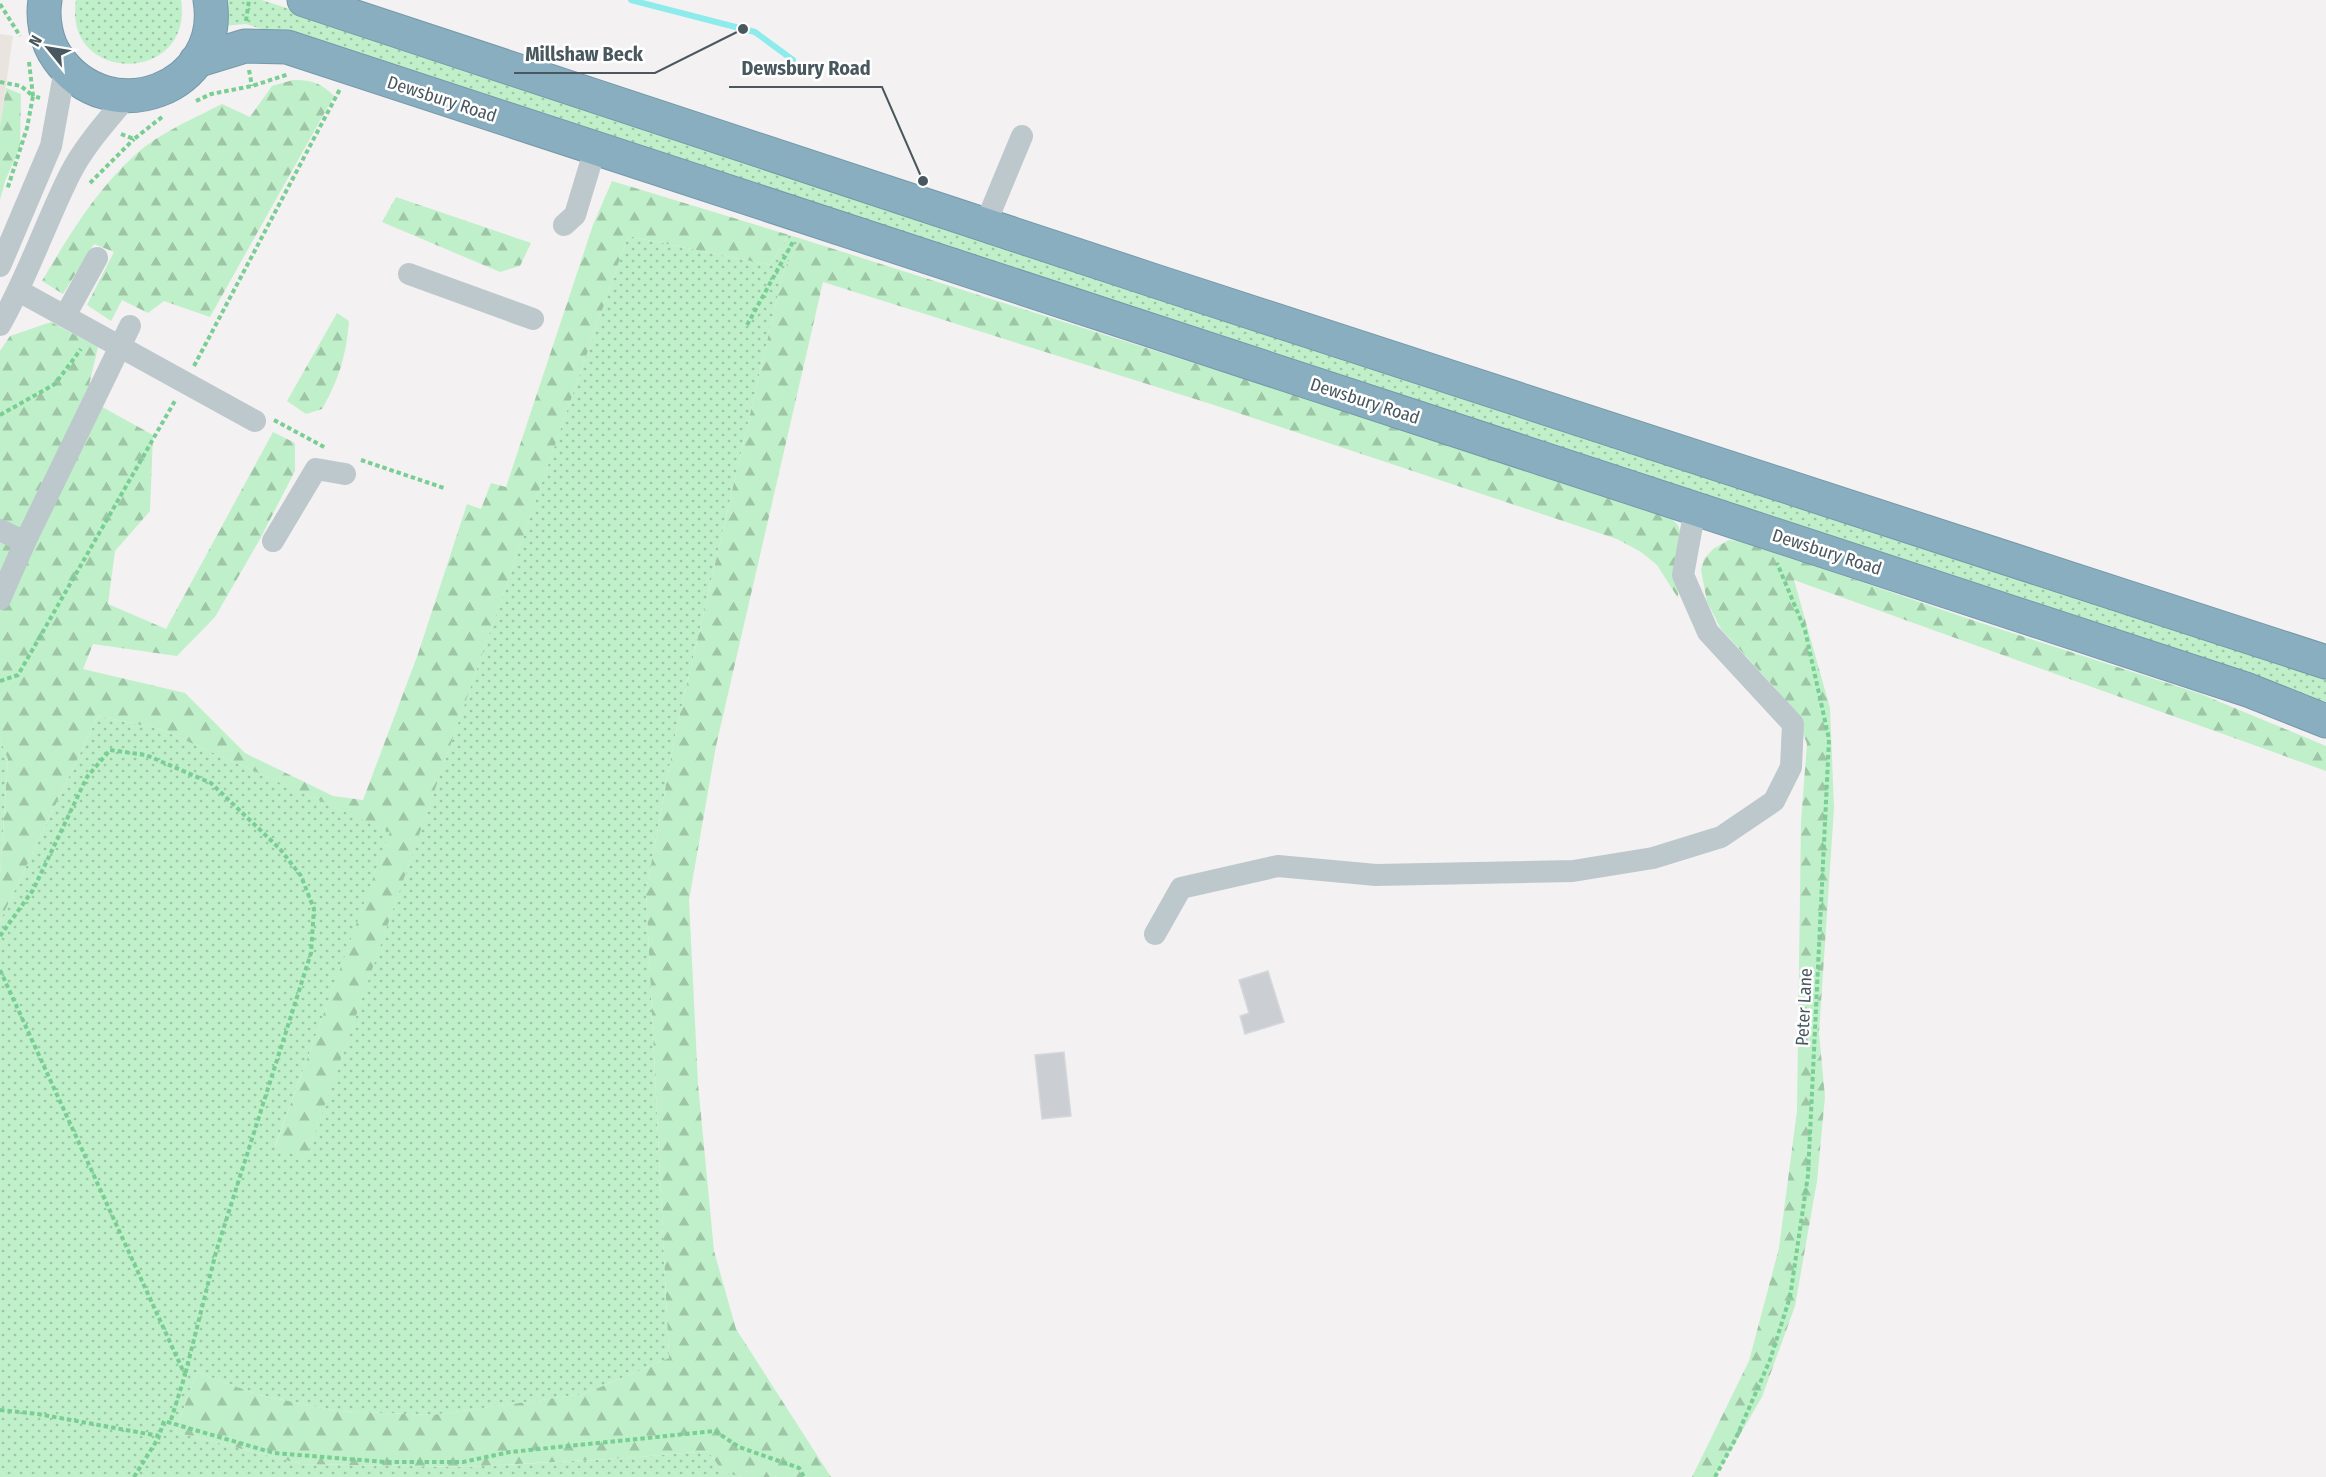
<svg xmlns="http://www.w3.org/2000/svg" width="2326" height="1477" viewBox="0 0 2326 1477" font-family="'Fira Sans Condensed',sans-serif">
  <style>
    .commercial { fill: #eae4de }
    .green { fill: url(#green-dots) }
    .forest { fill: url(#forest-firs) }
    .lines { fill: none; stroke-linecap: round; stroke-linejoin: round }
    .stream { stroke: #8eebec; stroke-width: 6 }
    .building { fill: #cbcfd3; stroke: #d5d8dc; stroke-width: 1.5 }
    .highway-casing { stroke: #7499ab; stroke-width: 35 }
    .path { stroke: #78ce93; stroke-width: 4; stroke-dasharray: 4.5 3; stroke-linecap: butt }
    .minor { stroke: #bdc8cd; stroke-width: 22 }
    .highway { stroke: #89aebf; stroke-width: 33 }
    .labels { text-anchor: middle; stroke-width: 5; stroke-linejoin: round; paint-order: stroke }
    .street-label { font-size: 18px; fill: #49585f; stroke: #fff }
    .leader { fill: none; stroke: #49585f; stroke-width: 2 }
    .callout-dot { fill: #49585f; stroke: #fff; stroke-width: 2 }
    .callout-label { font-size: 20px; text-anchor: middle; font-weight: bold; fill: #49585f; stroke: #fff; stroke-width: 5; stroke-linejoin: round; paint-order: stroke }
  </style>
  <defs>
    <pattern id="green-dots" width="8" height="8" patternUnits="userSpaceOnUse" patternTransform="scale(1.5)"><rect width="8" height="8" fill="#c0f0c9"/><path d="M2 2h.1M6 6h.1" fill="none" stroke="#9ec5a6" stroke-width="1.8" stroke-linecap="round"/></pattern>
    <pattern id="forest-firs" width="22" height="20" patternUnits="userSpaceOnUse" patternTransform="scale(1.5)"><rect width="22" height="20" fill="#c0f0c9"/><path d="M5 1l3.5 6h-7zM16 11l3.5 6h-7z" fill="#9ec5a6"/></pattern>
  </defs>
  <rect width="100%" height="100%" fill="#f3f1f1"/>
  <path class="commercial" d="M 0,34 L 13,36 L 0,126 Z"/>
  <g class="green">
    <path d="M 76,0 L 181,0 C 194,85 62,85 76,0 Z"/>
    <path d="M 223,0 L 262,0 L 2326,670 L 2326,702 L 1966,581 L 828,208 L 246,24 L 222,26 Z"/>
    <path d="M 789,235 L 802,239 L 784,269 L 676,731 L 646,892 L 669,1358 L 584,1394 L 432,1415 L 337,1411 L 259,1395 L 197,1372 L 175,1432 L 301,1464 L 466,1467 L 626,1458 L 708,1451 L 723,1472 L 742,1477 L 0,1477 L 0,921 L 98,716 L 160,729 L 391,832 L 275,1146 L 306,1158 L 628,236 L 770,265 Z"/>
    <path d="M 0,739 L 8,758 L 0,874 Z"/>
  </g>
  <g class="forest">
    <path d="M 293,80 C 312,80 321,83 334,96 L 210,317 L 164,301 L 148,313 L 122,300 L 111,321 L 87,305 L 114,252 L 94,244 L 63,294 L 42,281 C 68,237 96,190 135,155 C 159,133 193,119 222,104 L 250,117 L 272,86 Z"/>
    <path d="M 6,88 L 21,94 L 20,147 L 5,181 L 0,200 L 0,126 Z"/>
    <path d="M 612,181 L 789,235 L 770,265 L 628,236 L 306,1159 L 275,1147 L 390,832 L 160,729 L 98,716 L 0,921 L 0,874 L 8,759 L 0,739 L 0,351 L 10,336 L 51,322 L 98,347 L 86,398 L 153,435 L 150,511 L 115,551 L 108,604 L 166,629 L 273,432 L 295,443 L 295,471 L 260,539 L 215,617 L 177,656 L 93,644 L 83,669 L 185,693 L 245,753 L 333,796 L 363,800 L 418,654 L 467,504 L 481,509 L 491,483 L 506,487 L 593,225 Z"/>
    <path d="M 396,197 L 531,243 L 520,266 L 500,272 L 382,222 Z"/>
    <path d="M 802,239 L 1664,512 L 1678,525 L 1681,534 L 1678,598 L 1657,565 L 1641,552 L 1617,539 L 1214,405 L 823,282 L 716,746 L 689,900 L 698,1084 L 714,1251 L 736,1329 L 831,1477 L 742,1477 L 723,1472 L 708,1451 L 626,1458 L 465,1467 L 301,1464 L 175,1432 L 197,1372 L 259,1395 L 337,1411 L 432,1415 L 584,1394 L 669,1358 L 646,892 L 676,731 L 784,269 Z"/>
    <path d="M 337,313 L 349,321 C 346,356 339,379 322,409 L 306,414 L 287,401 Z"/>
    <path d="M 1729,540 L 1745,542 L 1972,620 L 2201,694 L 2326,746 L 2326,771 L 1794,580 L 1830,708 L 1834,808 L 1819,1033 L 1825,1097 L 1817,1181 L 1795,1306 L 1762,1397 L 1715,1477 L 1692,1477 L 1749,1361 L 1779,1248 L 1797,1111 L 1801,821 L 1807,744 L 1796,714 L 1776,689 L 1721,629 L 1707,602 L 1701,570 L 1704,559 L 1713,549 Z"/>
  </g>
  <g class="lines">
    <path class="stream" d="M 631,0 L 755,32 L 793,60"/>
  </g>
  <g class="building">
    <path d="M 1268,971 L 1284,1022 L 1245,1034 L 1240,1016 L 1249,1013 L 1239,980 Z"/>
    <path d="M 1064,1052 L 1071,1116 L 1042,1119 L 1035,1055 Z"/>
  </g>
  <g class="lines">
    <g class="highway-casing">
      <g id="highway">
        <path d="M 45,0 C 42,18 46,42 57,57 C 109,133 225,88 210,0"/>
        <path d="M 304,0 L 1155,281 L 2326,662"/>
        <path d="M 196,61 L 245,46 L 287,47 L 2248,690 L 2326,721"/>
      </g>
    </g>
    <g class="path">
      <path d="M 0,4 L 20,36"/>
      <path d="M 246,21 L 249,0"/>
      <path d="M 29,62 L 33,96 L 40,98"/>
      <path d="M 249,70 L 252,86"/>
      <path d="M 0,82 L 21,86 L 33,96 L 27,128 L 7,190"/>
      <path d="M 196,101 L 211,94 L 252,86 L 289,74"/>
      <path d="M 121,134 L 134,139 L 162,117"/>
      <path d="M 90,183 L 134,139"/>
      <path d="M 747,325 L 794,240"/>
      <path d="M 194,366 L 340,89"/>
      <path d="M 0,415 L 55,384 L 81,349"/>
      <path d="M 274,420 L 326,448"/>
      <path d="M 361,460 L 444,488"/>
      <path d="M 0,681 L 18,675 L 176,399"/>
      <path d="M 0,936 L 33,890 L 87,777 L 110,750 L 146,755 L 211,783 L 280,849 L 301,876 L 314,909 L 311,953 L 216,1252 L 185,1375"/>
      <path d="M 0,970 L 185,1375 L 170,1423"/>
      <path d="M 0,1410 L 38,1414 L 159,1436 L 164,1421 L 274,1453 L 385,1462 L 463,1462 L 510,1452 L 715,1431 L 739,1447 L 799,1468 L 804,1477"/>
      <path d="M 134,1477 L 159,1437"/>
      <path d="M 1715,1477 L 1736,1438 L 1770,1360 L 1790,1297 L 1808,1175 L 1829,739 L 1805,630 L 1777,563"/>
    </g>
    <g class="minor">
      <path d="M 564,225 L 575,215 L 595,149"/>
      <path d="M 985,225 L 1022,136"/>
      <path d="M 0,266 L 51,146 L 65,69"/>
      <path d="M 409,274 L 533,319"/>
      <path d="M 19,291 L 255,421"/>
      <path d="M 65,316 L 97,258"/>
      <path d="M 0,325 C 28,276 45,224 70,174 C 84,146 107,121 127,97"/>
      <path d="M 0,530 L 25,542"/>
      <path d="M 273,541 L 316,469 L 345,474"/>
      <path d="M 0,599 L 25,542 L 130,326"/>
      <path d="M 1155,934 L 1181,888 L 1278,866 L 1376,875 L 1573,871 L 1653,858 L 1721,837 L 1774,801 L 1791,767 L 1793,724 L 1708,632 L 1683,575 L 1695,509"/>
    </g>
    <use href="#highway" class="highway"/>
  </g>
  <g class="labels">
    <g class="street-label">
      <text transform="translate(442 99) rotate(18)" y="6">Dewsbury Road</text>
      <text transform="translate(1365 401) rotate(18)" y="6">Dewsbury Road</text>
      <text transform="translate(1827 552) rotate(18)" y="6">Dewsbury Road</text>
      <text transform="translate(1804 1007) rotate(-87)" y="6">Peter Lane</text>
    </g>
  </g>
  <path class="leader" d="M743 29L655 73H514M923 181L882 87H729"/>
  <g class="callout-dot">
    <circle cx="743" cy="29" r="6"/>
    <circle cx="923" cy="181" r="6"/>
  </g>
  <g class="callout-label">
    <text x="584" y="61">Millshaw Beck</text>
    <text x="806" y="75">Dewsbury Road</text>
  </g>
  <g transform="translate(48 48) rotate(300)" stroke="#ffffff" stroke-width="4.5" paint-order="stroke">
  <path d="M0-4.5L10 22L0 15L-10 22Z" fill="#49585f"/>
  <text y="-9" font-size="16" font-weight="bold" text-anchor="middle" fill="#49585f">N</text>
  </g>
</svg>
